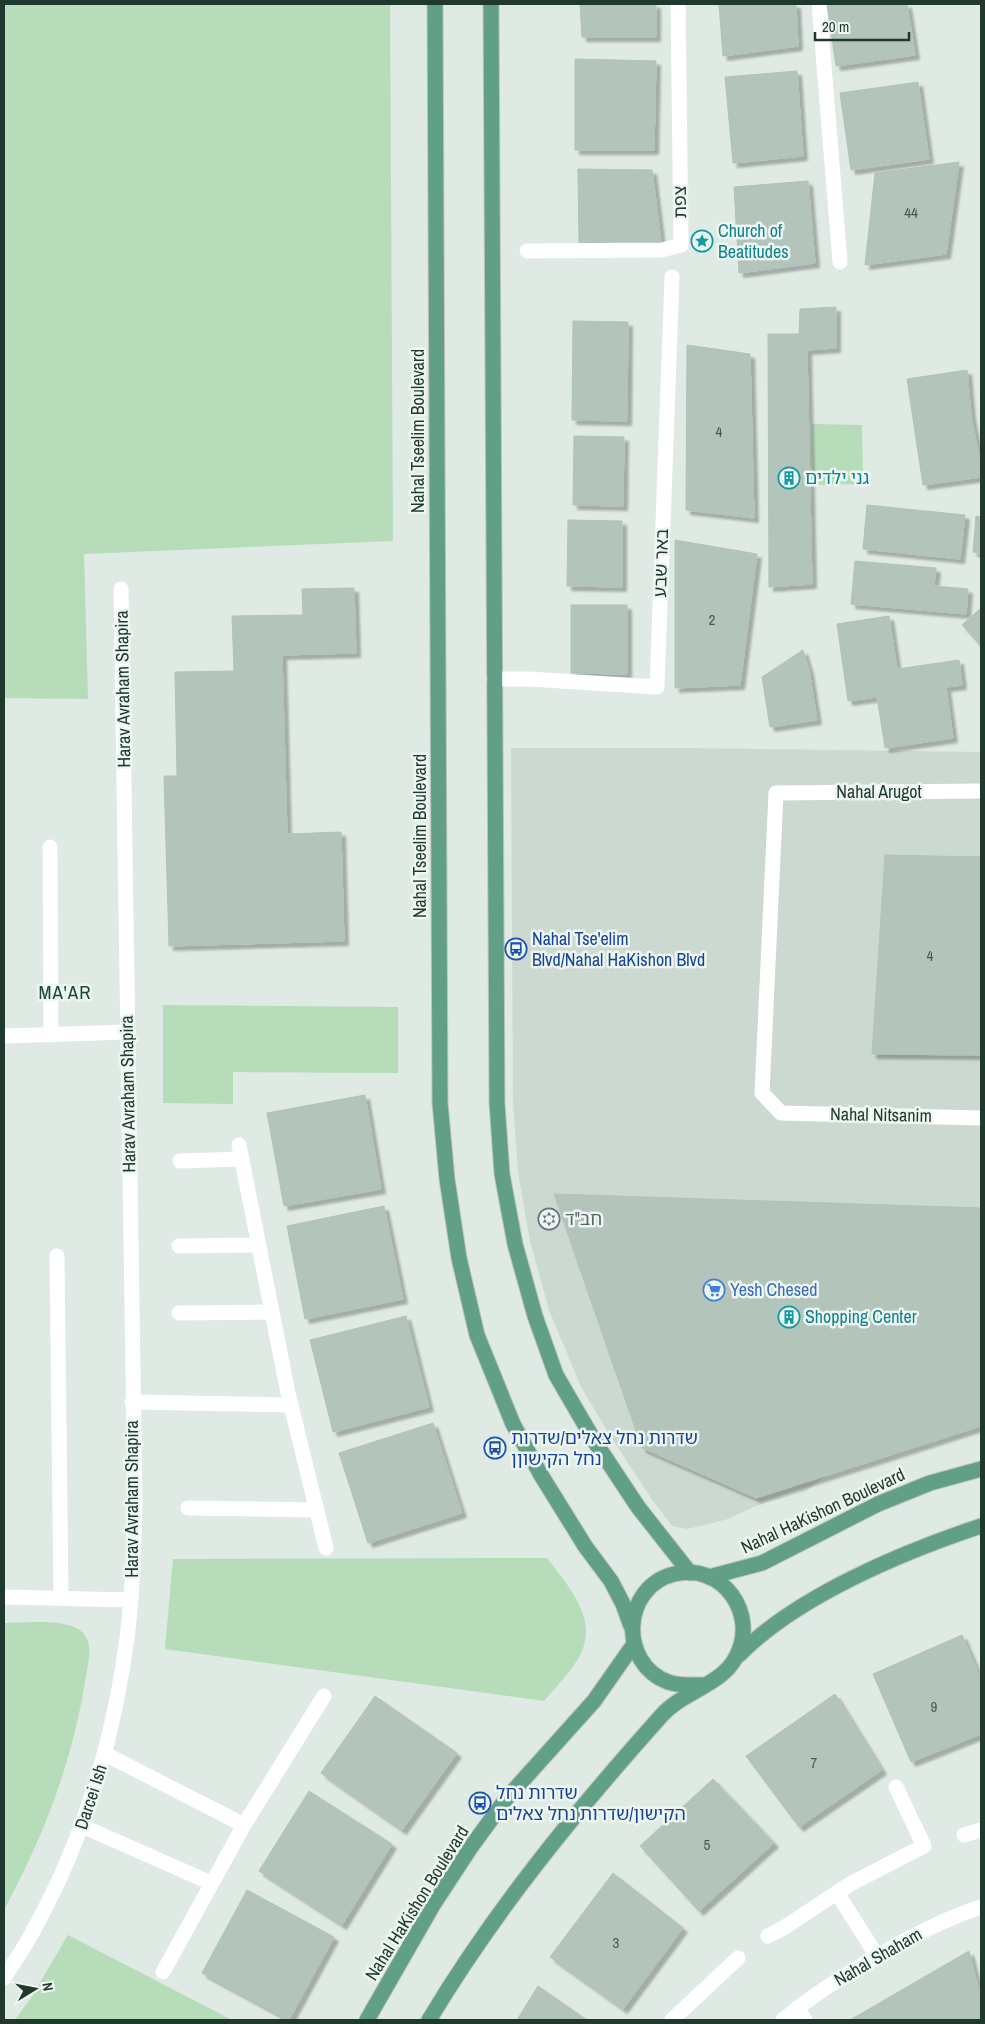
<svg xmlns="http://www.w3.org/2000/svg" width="985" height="2024" viewBox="0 0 985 2024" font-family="'Archivo Narrow','Noto Sans Hebrew',sans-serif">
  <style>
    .built { fill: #ccd9d1 }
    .green { fill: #b6dcba }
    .building { fill: #b3c4bb; stroke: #b0c3b8; filter: url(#shadow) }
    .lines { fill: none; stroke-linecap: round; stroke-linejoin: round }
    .major-casing { stroke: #bcc4c0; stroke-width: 17 }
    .minor { stroke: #fff; stroke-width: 15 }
    .major { stroke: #61a087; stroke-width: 15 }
    .labels { text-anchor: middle; stroke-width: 5; stroke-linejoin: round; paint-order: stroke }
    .number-label { font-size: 15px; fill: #445c51 }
    .street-label { font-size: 18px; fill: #1f392e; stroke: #eef6f1 }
    .culture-label { font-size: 18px; fill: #0d838f; stroke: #eef6f1; text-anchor: start }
    .transit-label { font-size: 18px; fill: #164399; stroke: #eef6f1; text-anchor: start }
    .worship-label { font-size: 18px; fill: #5b616d; stroke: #eef6f1; text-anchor: start }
    .shop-label { font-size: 18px; fill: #366cbe; stroke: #eef6f1; text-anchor: start }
    .neighbourhood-label { font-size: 19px; letter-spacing: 1px; fill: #1b4b38; stroke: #eef6f1 }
  </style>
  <defs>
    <filter id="shadow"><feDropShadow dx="4.5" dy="4.5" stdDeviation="1" flood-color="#0004"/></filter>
  </defs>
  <rect width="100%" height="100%" fill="#deeae3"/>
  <path class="built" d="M 511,748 L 685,748 L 981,752 L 981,1410 L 962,1414 L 861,1449 L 806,1491 L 756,1506 L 728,1519 L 705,1525 L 687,1529 L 672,1526 L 651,1498 L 609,1434 L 581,1387 L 549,1310 L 530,1241 L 518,1172 L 513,1102 Z"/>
  <g class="green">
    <path d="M 4,4 L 390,4 L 393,541 L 84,554 L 88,699 L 4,698 Z"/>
    <path d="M 812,424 L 862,425 L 863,484 L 813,485 Z"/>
    <path d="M 163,1005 L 398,1007 L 398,1073 L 233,1072 L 233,1104 L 163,1103 Z"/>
    <path d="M 547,1558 C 571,1590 604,1624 574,1665 C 565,1678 554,1689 544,1701 L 165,1649 L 173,1559 Z"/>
    <path d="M 4,1623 C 24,1623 71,1617 84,1634 C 94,1646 87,1668 85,1682 C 71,1766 44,1835 4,1910 Z"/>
    <path d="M 68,1935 L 232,2020 L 15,2020 L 31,1998 Z"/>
  </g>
  <g class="building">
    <path d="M 580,4 L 656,4 L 656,37 L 582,37 Z"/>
    <path d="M 719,4 L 796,4 L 798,46 L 723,56 Z"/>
    <path d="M 827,4 L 907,4 L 915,55 L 836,66 Z"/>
    <path d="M 575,59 L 656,61 L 654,150 L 575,150 Z"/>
    <path d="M 797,71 L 803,156 L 733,163 L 725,77 Z"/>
    <path d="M 918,82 L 929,159 L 851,170 L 840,93 Z"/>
    <path d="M 959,162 L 946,254 L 865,265 L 875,173 Z"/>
    <path d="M 578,169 L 652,170 L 662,250 L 579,248 Z"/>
    <path d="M 808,181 L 815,263 L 739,273 L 734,187 Z"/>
    <path d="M 836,307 L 836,348 L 807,350 L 812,584 L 769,587 L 768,334 L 799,334 L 800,309 Z"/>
    <path d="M 573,321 L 628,322 L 627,421 L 572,420 Z"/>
    <path d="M 687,345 L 750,354 L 754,518 L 686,510 Z"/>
    <path d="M 967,370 L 971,415 L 981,467 L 981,477 L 923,485 L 907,379 Z"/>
    <path d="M 574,436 L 624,437 L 623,506 L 573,505 Z"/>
    <path d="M 867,505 L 965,515 L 960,559 L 863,549 Z"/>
    <path d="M 976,516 L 981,517 L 981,553 L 973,552 Z"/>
    <path d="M 568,520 L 622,521 L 622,587 L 567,586 Z"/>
    <path d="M 675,540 L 757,554 L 740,685 L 675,688 Z"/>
    <path d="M 855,561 L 936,568 L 934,586 L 968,589 L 966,614 L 851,604 Z"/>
    <path d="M 354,588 L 356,653 L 282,655 L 287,834 L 341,832 L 344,941 L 169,946 L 164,776 L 177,776 L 175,672 L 234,671 L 232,616 L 303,615 L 302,589 Z"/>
    <path d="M 571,605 L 627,605 L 627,674 L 571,673 Z"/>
    <path d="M 981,608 L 981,646 L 962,625 Z"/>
    <path d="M 889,616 L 897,669 L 959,660 L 962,685 L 946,687 L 953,738 L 885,748 L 877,697 L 848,701 L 837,624 Z"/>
    <path d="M 803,650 L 809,670 L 817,720 L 770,727 L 762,677 Z"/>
    <path d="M 885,855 L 981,857 L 981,1055 L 872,1054 Z"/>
    <path d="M 365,1095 L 381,1189 L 284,1206 L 267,1113 Z"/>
    <path d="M 554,1194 L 981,1208 L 981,1426 L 756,1498 L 642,1448 Z"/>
    <path d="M 384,1206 L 403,1299 L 305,1319 L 287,1226 Z"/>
    <path d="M 406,1316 L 429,1407 L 333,1432 L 310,1340 Z"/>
    <path d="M 433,1423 L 462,1513 L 368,1543 L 339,1453 Z"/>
    <path d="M 962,1635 L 981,1680 L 981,1734 L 911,1762 L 873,1674 Z"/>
    <path d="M 835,1694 L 882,1770 L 799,1827 L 746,1756 Z"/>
    <path d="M 375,1696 L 457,1753 L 402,1830 L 321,1773 Z"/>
    <path d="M 713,1779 L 774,1843 L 699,1911 L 640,1846 Z"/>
    <path d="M 309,1791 L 392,1844 L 342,1925 L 259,1871 Z"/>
    <path d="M 613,1873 L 683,1928 L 623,2009 L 550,1957 Z"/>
    <path d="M 247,1890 L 334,1937 L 289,2020 L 202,1973 Z"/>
    <path d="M 969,1951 L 981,1998 L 980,2020 L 850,2020 Z"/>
    <path d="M 538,1986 L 587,2020 L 517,2020 Z"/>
  </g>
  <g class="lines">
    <g class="major-casing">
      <g id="major">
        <path d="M 435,4 L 440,1103 L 447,1179 L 459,1258 L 477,1335 L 513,1424 L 541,1475 L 585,1546 L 611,1581 L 623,1604 L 631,1626"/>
        <path d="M 491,4 L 497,1103 L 502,1174 L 515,1244 L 535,1316 L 556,1375 L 595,1442 L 638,1507 L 690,1573"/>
        <path d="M 709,1577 L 762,1563 L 878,1504 L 930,1483 L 981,1469"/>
        <path d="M 739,1655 C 797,1596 903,1552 981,1526"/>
        <path d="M 367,2020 L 433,1905 L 471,1847 L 506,1799 L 594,1701 L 634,1644"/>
        <path d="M 429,2020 C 495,1910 576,1811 662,1715 C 682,1692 722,1685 736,1657 C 759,1615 723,1562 674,1574 C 622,1587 618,1663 668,1682 C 679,1686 692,1685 703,1685"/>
      </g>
    </g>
    <g class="minor">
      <path d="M 819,4 L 840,262"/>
      <path d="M 527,251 L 662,250 L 681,245 L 678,4"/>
      <path d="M 494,679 L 529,679 L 657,687 L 672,277"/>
      <path d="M 981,791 L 776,793 L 762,1093 L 781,1113 L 981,1118"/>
      <path d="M 50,847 L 51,1035"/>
      <path d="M 4,1036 L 128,1032"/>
      <path d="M 239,1145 L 288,1393 L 326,1548"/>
      <path d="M 180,1161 L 242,1159"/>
      <path d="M 179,1246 L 258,1245"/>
      <path d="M 57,1256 L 61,1598"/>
      <path d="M 179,1313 L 271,1312"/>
      <path d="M 132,1402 L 291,1405"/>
      <path d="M 188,1508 L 316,1510"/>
      <path d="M 4,1597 L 130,1600"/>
      <path d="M 105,1754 L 244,1825"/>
      <path d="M 82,1826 L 211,1883"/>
      <path d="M 964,1835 L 981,1830"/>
      <path d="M 837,1893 L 877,1956"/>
      <path d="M 768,1936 L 785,1927 L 850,1884 L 924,1846 L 896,1787"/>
      <path d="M 163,1972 L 244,1825 L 324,1696"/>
      <path d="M 4,1978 C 13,1963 24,1949 32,1933 C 84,1840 115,1736 128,1630 C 133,1588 134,1544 135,1501 L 121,589"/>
      <path d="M 797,2008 L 805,2020"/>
      <path d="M 672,2020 L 738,1958"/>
      <path d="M 783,2020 C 811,1996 842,1977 874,1958 C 908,1938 943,1919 981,1907"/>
    </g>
    <use href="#major" class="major"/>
  </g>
  <defs>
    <g id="sight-ring" transform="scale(1.125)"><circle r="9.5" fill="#eef6f1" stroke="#0f9aa8" stroke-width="1.5"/><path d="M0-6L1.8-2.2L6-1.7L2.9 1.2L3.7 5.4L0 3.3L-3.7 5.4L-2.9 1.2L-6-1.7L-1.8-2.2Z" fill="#0f9aa8"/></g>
    <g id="building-ring" transform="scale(1.125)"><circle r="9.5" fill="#eef6f1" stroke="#0f9aa8" stroke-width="1.5"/><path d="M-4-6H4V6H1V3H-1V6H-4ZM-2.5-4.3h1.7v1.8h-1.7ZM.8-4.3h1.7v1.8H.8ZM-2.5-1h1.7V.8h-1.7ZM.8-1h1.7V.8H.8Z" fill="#0f9aa8"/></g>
    <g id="bus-ring" transform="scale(1.125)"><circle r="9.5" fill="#eef6f1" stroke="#1a4fb4" stroke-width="1.5"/><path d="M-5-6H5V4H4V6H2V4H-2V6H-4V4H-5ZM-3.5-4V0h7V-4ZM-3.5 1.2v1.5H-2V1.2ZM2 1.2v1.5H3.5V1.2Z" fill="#1a4fb4"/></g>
    <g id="synagogue-ring" transform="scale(1.125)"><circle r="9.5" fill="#eef6f1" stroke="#6b7280" stroke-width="1.5"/><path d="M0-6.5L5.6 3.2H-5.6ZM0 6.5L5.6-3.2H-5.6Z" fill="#6b7280"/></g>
    <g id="supermarket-ring" transform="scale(1.125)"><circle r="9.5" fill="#eef6f1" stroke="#3f7fe0" stroke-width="1.5"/><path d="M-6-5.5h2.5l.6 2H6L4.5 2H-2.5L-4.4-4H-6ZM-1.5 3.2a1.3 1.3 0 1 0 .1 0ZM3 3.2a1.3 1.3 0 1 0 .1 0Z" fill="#3f7fe0"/></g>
  </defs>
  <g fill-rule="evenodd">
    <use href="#sight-ring" x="702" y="241"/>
    <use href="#building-ring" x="789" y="478"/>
    <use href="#bus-ring" x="516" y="949"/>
    <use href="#synagogue-ring" x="549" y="1219"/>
    <use href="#supermarket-ring" x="714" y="1290"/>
    <use href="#building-ring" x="789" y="1317"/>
    <use href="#bus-ring" x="495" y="1448"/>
    <use href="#bus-ring" x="480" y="1803"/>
  </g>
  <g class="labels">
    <g class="number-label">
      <text x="911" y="218">44</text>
      <text x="719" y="437">4</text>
      <text x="712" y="625">2</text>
      <text x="930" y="961">4</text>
      <text x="934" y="1712">9</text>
      <text x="814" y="1768">7</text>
      <text x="707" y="1850">5</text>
      <text x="616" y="1948">3</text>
    </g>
    <g class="street-label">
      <text transform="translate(680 202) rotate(-91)" y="6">צפת</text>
      <text transform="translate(418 431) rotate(-90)" y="6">Nahal Tseelim Boulevard</text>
      <text transform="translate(661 563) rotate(-88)" y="6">באר שבע</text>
      <text transform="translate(123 689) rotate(-91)" y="6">Harav Avraham Shapira</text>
      <text x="879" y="798">Nahal Arugot</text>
      <text transform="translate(420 836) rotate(-90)" y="6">Nahal Tseelim Boulevard</text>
      <text transform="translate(128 1094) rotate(-91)" y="6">Harav Avraham Shapira</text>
      <text transform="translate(881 1115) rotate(1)" y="6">Nahal Nitsanim</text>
      <text transform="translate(132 1499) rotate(-90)" y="6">Harav Avraham Shapira</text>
      <text transform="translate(823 1511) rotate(-25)" y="6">Nahal HaKishon Boulevard</text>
      <text transform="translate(91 1797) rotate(-72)" y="6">Darcei Ish</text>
      <text transform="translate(417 1903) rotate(-58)" y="6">Nahal HaKishon Boulevard</text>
      <text transform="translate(878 1957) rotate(-30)" y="6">Nahal Shaham</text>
    </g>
    <g class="culture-label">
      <text x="718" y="237">Church of<tspan x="718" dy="21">Beatitudes</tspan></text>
      <text x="805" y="484">גני ילדים</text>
      <text x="805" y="1323">Shopping Center</text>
    </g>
    <g class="transit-label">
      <text x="532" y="945">Nahal Tse'elim<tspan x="532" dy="21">Blvd/Nahal HaKishon Blvd</tspan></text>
      <text x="511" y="1444">שדרות נחל צאלים/שדרות<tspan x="511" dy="21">נחל הקישוןן</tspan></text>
      <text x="496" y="1799">שדרות נחל<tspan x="496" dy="21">הקישון/שדרות נחל צאלים</tspan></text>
    </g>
    <g class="worship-label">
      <text x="565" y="1225">חב"ד</text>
    </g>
    <g class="shop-label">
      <text x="730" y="1296">Yesh Chesed</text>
    </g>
    <g class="neighbourhood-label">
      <text x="65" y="999">MA'AR</text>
    </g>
  </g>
  <rect width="985" height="2024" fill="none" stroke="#1f392e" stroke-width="10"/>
  <g transform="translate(35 1989) rotate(80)" stroke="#eef6f1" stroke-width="4" paint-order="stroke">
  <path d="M0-4L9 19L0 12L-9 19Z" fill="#1f392e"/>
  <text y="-8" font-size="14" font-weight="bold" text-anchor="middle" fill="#1f392e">N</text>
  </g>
  <path d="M815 32v8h94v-8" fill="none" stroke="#1f392e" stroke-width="2.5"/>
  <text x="822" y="32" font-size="15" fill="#1f392e" stroke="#eef6f1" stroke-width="4" paint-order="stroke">20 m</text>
</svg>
